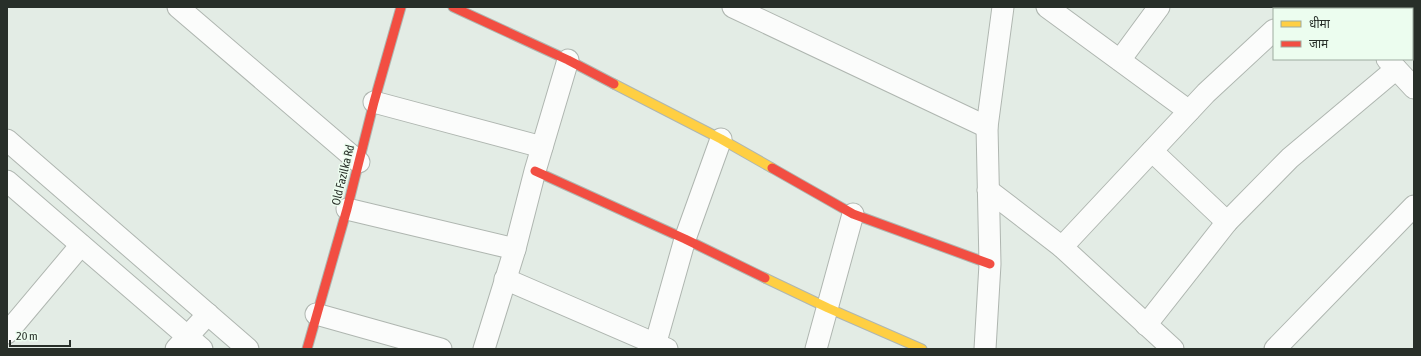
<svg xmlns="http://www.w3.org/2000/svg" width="1421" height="356" viewBox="0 0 1421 356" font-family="'Asap Condensed','Noto Sans Devanagari',sans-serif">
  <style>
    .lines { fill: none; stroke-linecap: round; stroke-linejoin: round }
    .street-casing { stroke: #afb6b0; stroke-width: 23 }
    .slow-casing { stroke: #afb6b0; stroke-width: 11 }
    .jam-casing { stroke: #afb6b0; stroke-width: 11 }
    .street { stroke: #fbfcfb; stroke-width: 21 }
    .slow { stroke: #ffcf43; stroke-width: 9 }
    .jam { stroke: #f24e42; stroke-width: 9 }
    .labels { text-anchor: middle; stroke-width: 3; stroke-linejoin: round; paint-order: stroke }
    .street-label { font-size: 12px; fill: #282f29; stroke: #ecfdef }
  </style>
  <rect width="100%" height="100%" fill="#e3ece5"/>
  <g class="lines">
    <g class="street-casing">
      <g id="street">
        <path d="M 178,7 L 359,162"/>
        <path d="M 733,7 L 987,127"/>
        <path d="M 1047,7 L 1189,111"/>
        <path d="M 1337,7 L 1339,9"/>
        <path d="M 1296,9 L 1298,7"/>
        <path d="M 1387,59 L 1414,88"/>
        <path d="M 1120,60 L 1159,7"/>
        <path d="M 374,102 L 542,147"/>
        <path d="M 7,140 L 248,349"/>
        <path d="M 1152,151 L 1227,222"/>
        <path d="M 7,181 L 202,349"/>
        <path d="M 988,190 L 1062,247 L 1173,349"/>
        <path d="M 347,209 L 515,249"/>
        <path d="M 1062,247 L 1206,93 L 1274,30"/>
        <path d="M 505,279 L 667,349"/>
        <path d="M 316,314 L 441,349"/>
        <path d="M 1146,325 L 1227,222 L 1290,158 L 1396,69"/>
        <path d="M 7,333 L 81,245"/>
        <path d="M 176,349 L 208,314"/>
        <path d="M 484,349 L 515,249 L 535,171 L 568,60"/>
        <path d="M 654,349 L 685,239 L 721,139"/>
        <path d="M 816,349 L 853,214"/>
        <path d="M 985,349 L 990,264 L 987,127 L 1003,7"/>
        <path d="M 1275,349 L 1414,206"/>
      </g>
    </g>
    <g class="slow-casing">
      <g id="slow">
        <path d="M 614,84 L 721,139 L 772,168"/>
        <path d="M 765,278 L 828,308 L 922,349"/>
      </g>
    </g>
    <g class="jam-casing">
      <g id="jam">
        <path d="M 453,7 L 568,60 L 614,84"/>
        <path d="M 772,168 L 853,214 L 990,264"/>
        <path d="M 535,171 L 685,239 L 765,278"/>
        <path d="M 307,349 L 347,209 L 374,102 L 401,7"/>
      </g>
    </g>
    <use href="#street" class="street"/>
    <use href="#slow" class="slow"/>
    <use href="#jam" class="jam"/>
  </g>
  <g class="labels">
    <g class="street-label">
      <text transform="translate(343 175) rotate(-76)" y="4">Old Fazilka Rd</text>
    </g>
  </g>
  <rect width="1421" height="356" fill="none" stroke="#282f29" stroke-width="16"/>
  <rect x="1273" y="8" width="140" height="52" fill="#ecfdef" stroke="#9eaba0"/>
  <rect x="1281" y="21" width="20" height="6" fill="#ffcf43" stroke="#9eaba0"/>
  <text x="1309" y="28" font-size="12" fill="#282f29">धीमा</text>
  <rect x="1281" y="41" width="20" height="6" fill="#f24e42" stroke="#9eaba0"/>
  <text x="1309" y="48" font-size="12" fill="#282f29">जाम</text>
  <path d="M10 340v6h60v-6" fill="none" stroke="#282f29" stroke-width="2"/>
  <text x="16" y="340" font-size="12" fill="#282f29" stroke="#ecfdef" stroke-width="3" paint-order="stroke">20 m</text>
</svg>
